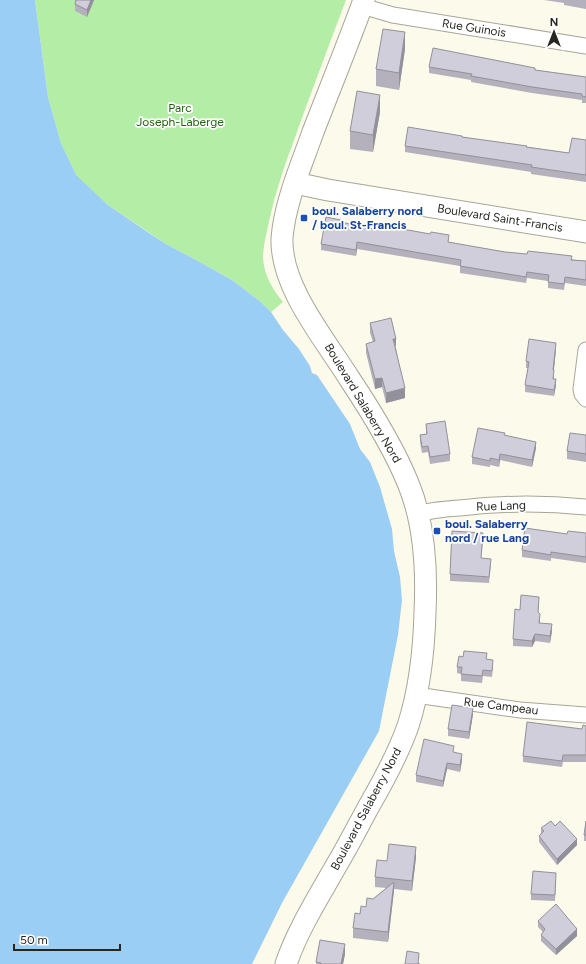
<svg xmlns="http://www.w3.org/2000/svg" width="586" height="964" viewBox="0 0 586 964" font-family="Figtree,sans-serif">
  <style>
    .green { fill: #b4eea6 }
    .water { fill: #9bcef5 }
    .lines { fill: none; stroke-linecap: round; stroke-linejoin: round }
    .street-casing { stroke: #a8a698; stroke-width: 17 }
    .secondary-casing { stroke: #a8a698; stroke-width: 23 }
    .street { stroke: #fff; stroke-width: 15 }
    .secondary { stroke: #fff; stroke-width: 21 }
    .wall { fill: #b4b1bd }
    .shaded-wall { fill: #92909a }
    .building { fill: #d1cedc; stroke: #92909a }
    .transit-dot { fill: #1a4fb4; stroke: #fff; stroke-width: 1.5 }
    .labels { text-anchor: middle; stroke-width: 3.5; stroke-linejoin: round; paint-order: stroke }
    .street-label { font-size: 12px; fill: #272621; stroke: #fff }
    .park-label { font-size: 12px; fill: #246011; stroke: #fff }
    .transit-label { font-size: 12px; font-weight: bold; fill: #164399; stroke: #fff; text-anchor: start }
  </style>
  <rect width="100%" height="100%" fill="#fcfaeb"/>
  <path class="green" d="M 35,0 L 346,0 C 328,48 310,95 293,143 C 282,172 273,201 267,231 C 265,240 263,249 263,258 C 264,275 273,290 283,302 L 271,312 L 261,302 L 232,280 L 198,261 L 166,244 L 108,205 L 76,176 L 61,143 L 48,97 Z"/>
  <path class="water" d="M 0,0 L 35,0 L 48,97 L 61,143 L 76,175 L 108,205 L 149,233 L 166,244 L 198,261 L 232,280 L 261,302 L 271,312 L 283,330 L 299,349 L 310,366 L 312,373 L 317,375 L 350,424 L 360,449 L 370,462 L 380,487 L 392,529 L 394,551 L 400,577 L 402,600 L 398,635 L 379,731 L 282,903 L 252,964 L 0,964 Z"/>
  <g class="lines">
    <g class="street-casing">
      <g id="street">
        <path d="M 362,6 L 393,15 L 586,46"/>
        <path d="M 586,350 L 581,389 L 582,394 L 586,399"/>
        <path d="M 417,514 C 431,510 446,509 460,508 C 502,503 544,503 586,507"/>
        <path d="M 416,695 L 520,710 L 586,715"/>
      </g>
    </g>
    <g class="secondary-casing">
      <g id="secondary">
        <path d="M 295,183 L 328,190 L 586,232"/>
        <path d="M 286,964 C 298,929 318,898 336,866 C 348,846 358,826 369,806 C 384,780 398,754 408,726 C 420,689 424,650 425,612 C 427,571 424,521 408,483 C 393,446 371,411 349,378 C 324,338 280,286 282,238 C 285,202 301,166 313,132 C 330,88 348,44 364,0"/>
      </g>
    </g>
    <use href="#street" class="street"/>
    <use href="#secondary" class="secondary"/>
  </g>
  <g class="wall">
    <path d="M 76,0 L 94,0 L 87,17 L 75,11 L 75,4 Z"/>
    <path d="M 544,0 L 586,0 L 586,9 L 564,5 L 564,3 Z"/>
    <path d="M 405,49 L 399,90 L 376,86 L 376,69 Z"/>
    <path d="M 429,67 L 535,70 L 586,77 L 586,103 L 582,103 L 582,100 L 532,93 L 471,82 L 471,80 L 429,73 Z"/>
    <path d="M 380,112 L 373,152 L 350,149 L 350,131 Z"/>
    <path d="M 462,137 L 569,153 L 586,140 L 586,182 L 531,174 L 531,172 L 405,152 L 405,146 Z"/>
    <path d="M 341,223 L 449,243 L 505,252 L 586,261 L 586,286 L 565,283 L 564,290 L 548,288 L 548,281 L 527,278 L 526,283 L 460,273 L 460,266 L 357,249 L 356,256 L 321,250 L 321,244 Z"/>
    <path d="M 370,323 L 396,348 L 405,398 L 386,403 L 382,387 L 375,389 L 366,353 L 366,344 L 373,342 L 370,333 Z"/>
    <path d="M 556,349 L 554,370 L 554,379 L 556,385 L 554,396 L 525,392 L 525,385 L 528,368 L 526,368 L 526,361 Z"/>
    <path d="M 426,424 L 450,454 L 450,461 L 430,464 L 428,452 L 422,453 L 420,442 L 420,435 L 426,434 Z"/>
    <path d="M 505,435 L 536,448 L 532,467 L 500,460 L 499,467 L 490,465 L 490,467 L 472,464 L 472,457 Z"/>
    <path d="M 586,435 L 586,462 L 567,459 L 567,451 Z"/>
    <path d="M 586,533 L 586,563 L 551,558 L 551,561 L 522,557 L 522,550 L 567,534 Z"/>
    <path d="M 483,540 L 481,558 L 491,565 L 489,583 L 450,581 L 450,574 Z"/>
    <path d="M 539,603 L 538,613 L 540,620 L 540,623 L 552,631 L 550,643 L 535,641 L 532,647 L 513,646 L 513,639 L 520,610 Z"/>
    <path d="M 487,659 L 493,666 L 492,677 L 483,676 L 482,683 L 461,681 L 461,674 L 457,673 L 457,667 Z"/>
    <path d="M 473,714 L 469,739 L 448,736 L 448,729 Z"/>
    <path d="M 586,726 L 586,762 L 563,762 L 562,767 L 523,762 L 523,756 L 582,729 Z"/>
    <path d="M 454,752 L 462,760 L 460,772 L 447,769 L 443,787 L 416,782 L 416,775 Z"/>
    <path d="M 586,821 L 586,841 L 584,841 L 584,835 Z"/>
    <path d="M 555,826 L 577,845 L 557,865 L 539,842 L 539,836 L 541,833 L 541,828 Z"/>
    <path d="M 416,857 L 412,891 L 394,889 L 388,942 L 353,938 L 353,928 L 360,914 L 373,899 L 386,888 L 375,887 L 375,877 L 387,861 Z"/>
    <path d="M 556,879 L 555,901 L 531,900 L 531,894 Z"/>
    <path d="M 538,921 L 577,936 L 556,955 L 541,941 L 541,935 L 543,932 L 538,927 Z"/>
    <path d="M 345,954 L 343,964 L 316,964 L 316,962 Z"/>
  </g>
  <g class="shaded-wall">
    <path d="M 91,0 L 94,0 L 87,17 L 87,10 Z"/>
    <path d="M 405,32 L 405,49 L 399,90 L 399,73 Z"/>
    <path d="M 380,95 L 380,112 L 373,152 L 373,135 Z"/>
    <path d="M 357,242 L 357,249 L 356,256 L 356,250 Z"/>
    <path d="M 393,339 L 396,339 L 396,348 Z"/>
    <path d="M 556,343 L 556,349 L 553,376 L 553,370 Z"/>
    <path d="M 382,378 L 382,387 L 375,389 L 375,379 Z"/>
    <path d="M 556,379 L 556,385 L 554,396 L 554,390 Z"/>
    <path d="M 405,388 L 405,398 L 386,403 L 386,393 Z"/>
    <path d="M 536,442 L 536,448 L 532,467 L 532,460 Z"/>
    <path d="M 500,454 L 500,460 L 499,467 L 499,460 Z"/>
    <path d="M 552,624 L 552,631 L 550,643 L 550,636 Z"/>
    <path d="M 535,634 L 535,641 L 532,647 L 532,641 Z"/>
    <path d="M 473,708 L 473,714 L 469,739 L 469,732 Z"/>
    <path d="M 462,754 L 462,760 L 460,772 L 460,765 Z"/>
    <path d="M 447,763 L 447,769 L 443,787 L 443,781 Z"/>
    <path d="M 577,839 L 577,845 L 557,865 L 557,859 Z"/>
    <path d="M 416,847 L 416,857 L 412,891 L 412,881 Z"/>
    <path d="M 394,882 L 394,891 L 388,942 L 388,932 Z"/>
    <path d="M 577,929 L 577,936 L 556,955 L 556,949 Z"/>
    <path d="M 345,944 L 345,954 L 343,964 L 341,964 Z"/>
  </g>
  <g class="building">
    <path d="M 76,0 L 91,0 L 87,10 L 75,4 Z"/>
    <path d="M 383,29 L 405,32 L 399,73 L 376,69 Z"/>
    <path d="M 433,48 L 535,68 L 535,70 L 586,77 L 586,97 L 582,96 L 582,94 L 532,87 L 471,76 L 472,74 L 429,67 Z"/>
    <path d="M 357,91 L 380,95 L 373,135 L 350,131 Z"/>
    <path d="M 408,127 L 462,136 L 462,137 L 527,146 L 526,147 L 569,153 L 572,138 L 586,140 L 586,175 L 531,167 L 532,165 L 405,146 Z"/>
    <path d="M 326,217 L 341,220 L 341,222 L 374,229 L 375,224 L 430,234 L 431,232 L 449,235 L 448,242 L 505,252 L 527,254 L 528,251 L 572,256 L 571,260 L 586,261 L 586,280 L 565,277 L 564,284 L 548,282 L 549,275 L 527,272 L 526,277 L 460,266 L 461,260 L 357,242 L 356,250 L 321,244 Z"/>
    <path d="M 391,318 L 396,339 L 393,339 L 405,388 L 386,393 L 382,378 L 375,379 L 366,344 L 375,341 L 370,323 Z"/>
    <path d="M 529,339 L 556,343 L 553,370 L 554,370 L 553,379 L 556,379 L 554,390 L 525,385 L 529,362 L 526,361 Z"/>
    <path d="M 445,421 L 450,454 L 430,457 L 428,446 L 422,447 L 420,435 L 427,434 L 426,424 Z"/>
    <path d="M 478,428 L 505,433 L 504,435 L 536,442 L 532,460 L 500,454 L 499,460 L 490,458 L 490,461 L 472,457 Z"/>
    <path d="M 570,433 L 586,435 L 586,454 L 567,451 Z"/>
    <path d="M 525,528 L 567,534 L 568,531 L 586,533 L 586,557 L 551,552 L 551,555 L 522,550 Z"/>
    <path d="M 452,531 L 483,533 L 481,558 L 491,559 L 489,577 L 450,574 Z"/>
    <path d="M 521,595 L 539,597 L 538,612 L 540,614 L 539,623 L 552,624 L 550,636 L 535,634 L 532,641 L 513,639 L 515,609 L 520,610 Z"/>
    <path d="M 464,651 L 487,653 L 486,659 L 493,660 L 492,671 L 483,670 L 482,676 L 461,674 L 462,667 L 457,667 L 459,656 L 463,657 Z"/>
    <path d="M 452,705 L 473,708 L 469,732 L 448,729 Z"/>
    <path d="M 527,722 L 582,729 L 583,725 L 586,726 L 586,755 L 563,755 L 562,761 L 523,756 Z"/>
    <path d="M 424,739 L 454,746 L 453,752 L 462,754 L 460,765 L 447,763 L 443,781 L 416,775 Z"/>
    <path d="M 551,821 L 555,826 L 560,821 L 577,839 L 557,859 L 539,836 L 544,831 L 541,828 Z"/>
    <path d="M 586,821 L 586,835 L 584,835 Z"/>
    <path d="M 389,844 L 416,847 L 412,881 L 375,877 L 377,860 L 387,861 Z"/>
    <path d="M 533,871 L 556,873 L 555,895 L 531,894 Z"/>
    <path d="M 394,882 L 388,932 L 353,928 L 355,913 L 360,914 L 361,906 L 366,907 L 367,898 L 373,899 Z"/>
    <path d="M 556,904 L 577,929 L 556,949 L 541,935 L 545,929 L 538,921 Z"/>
    <path d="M 320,940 L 345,944 L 341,964 L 321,964 L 321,963 L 316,962 Z"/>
    <path d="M 407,951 L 419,953 L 418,964 L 420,964 L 405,964 Z"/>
  </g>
  <g class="transit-dot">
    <rect x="300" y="214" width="8" height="8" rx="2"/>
    <rect x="433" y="527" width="8" height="8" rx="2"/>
  </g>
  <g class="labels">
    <g class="street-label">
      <text transform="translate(474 28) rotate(9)" y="4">Rue Guinois</text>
      <text transform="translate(500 218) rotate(9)" y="4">Boulevard Saint-Francis</text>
      <text transform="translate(363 403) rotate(59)" y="4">Boulevard Salaberry Nord</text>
      <text transform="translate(501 506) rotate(-2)" y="4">Rue Lang</text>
      <text transform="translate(501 706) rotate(7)" y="4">Rue Campeau</text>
      <text transform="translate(366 809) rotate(-62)" y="4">Boulevard Salaberry Nord</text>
    </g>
    <g class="park-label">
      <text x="180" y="112">Parc<tspan x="180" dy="14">Joseph-Laberge</tspan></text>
    </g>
    <g class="transit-label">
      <text x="312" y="215">boul. Salaberry nord<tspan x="312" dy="14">/ boul. St-Francis</tspan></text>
      <text x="445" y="528">boul. Salaberry<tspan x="445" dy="14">nord / rue Lang</tspan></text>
    </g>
  </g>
  <g transform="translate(554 32)" stroke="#ffffff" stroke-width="3" paint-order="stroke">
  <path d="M0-3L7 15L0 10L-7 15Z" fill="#272621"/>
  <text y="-6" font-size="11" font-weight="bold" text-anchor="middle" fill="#272621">N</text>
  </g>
  <path d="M14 944v6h106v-6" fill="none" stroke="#272621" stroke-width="2"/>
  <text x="20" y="944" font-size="12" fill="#272621" stroke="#ffffff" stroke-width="3" paint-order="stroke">50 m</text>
</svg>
